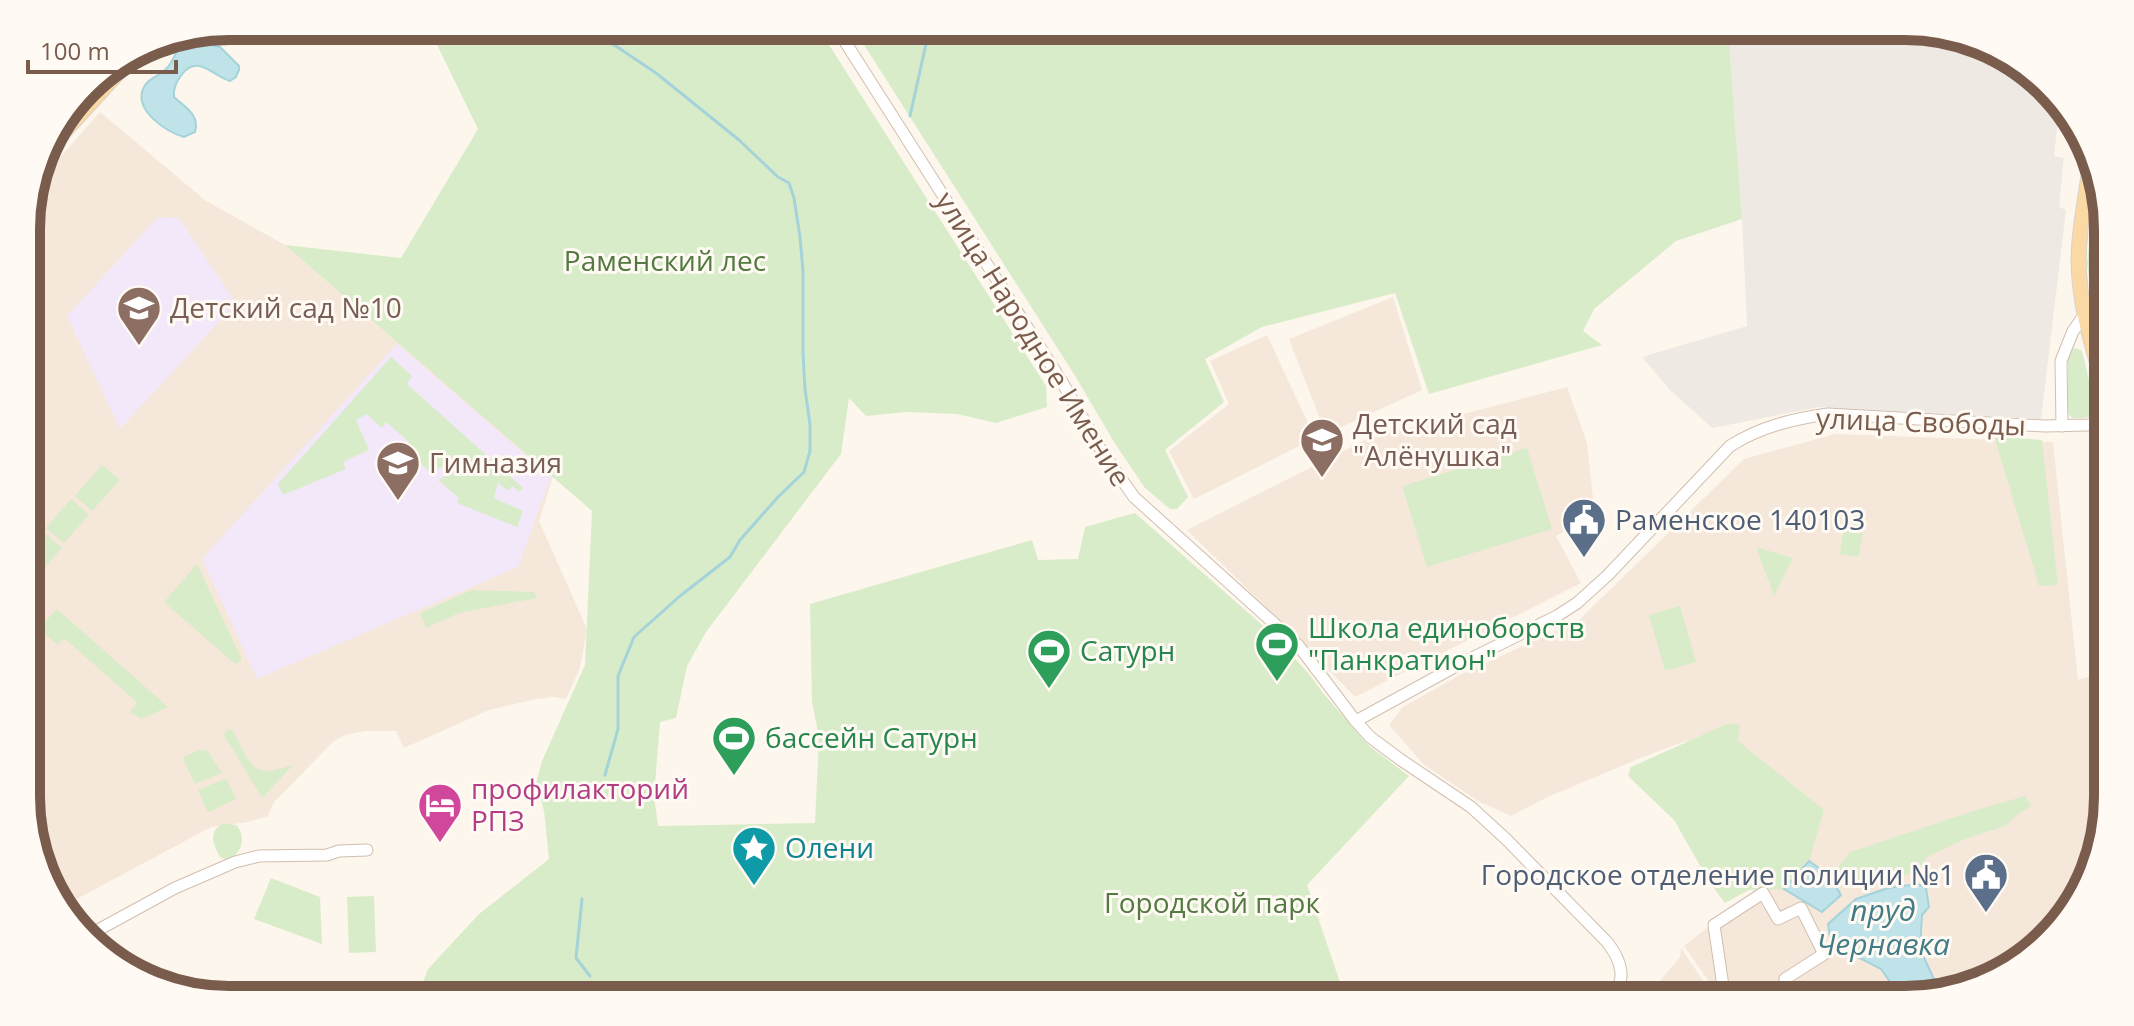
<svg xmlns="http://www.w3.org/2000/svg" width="2134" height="1026" viewBox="0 0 2134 1026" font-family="'Open Sans',sans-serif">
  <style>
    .residential { fill: #f5e8da }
    .industrial { fill: #efe9e4 }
    .education { fill: #f3e8fa }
    .green { fill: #d8ecc9 }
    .water { fill: #bfe3e8; stroke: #a5d3da; stroke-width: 2 }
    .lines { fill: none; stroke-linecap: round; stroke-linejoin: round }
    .stream { stroke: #a5d3da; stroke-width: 3 }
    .minor-casing { stroke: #d1beb0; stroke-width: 13 }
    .major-casing { stroke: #dad1cd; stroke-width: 16 }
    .minor { stroke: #fff; stroke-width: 11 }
    .major { stroke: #fbd9a5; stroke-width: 14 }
    .labels { text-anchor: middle; stroke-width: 6; stroke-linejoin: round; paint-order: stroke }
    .park-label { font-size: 28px; fill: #537a41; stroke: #fffaf3 }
    .education-label { font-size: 28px; fill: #785e54; stroke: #fffaf3; text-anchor: start }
    .street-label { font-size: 28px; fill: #7a5c4d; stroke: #fffaf3 }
    .service-label { font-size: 28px; fill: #4e5e75; stroke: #fffaf3; text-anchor: start }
    .leisure-label { font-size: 28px; fill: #27864d; stroke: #fffaf3; text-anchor: start }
    .hotel-label { font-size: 28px; fill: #b23c85; stroke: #fffaf3; text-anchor: start }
    .culture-label { font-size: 28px; fill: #0d838f; stroke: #fffaf3; text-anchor: start }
    .water-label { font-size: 30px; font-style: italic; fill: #437c86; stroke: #fffaf3 }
    .rim { fill: none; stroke: #7a5c4d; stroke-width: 10 }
  </style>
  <rect width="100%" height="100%" fill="#fdf6ec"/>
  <g class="residential">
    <path d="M 100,112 L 206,201 L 285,245 L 553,477 L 539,521 L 587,629 L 580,668 L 566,699 L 553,697 L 536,699 L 489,710 L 404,748 L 396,731 L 365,731 L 345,735 L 334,741 L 274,802 L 268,816 L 248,822 L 211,827 L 62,907 L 28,824 L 26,215 L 34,187 Z"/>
    <path d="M 1393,297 L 1422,390 L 1326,434 L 1289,339 Z"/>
    <path d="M 1267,335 L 1315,438 L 1194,499 L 1169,451 L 1229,404 L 1210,361 Z"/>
    <path d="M 1567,387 L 1587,443 L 1595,516 L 1556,536 L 1581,583 L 1355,697 L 1297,637 L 1187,530 L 1367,439 Z"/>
    <path d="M 1835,434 L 2053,442 L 2078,680 L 2108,671 L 2108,797 L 2087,886 L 2018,965 L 1918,1000 L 1722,1000 L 1684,946 L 1756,889 L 1786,833 L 1686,741 L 1638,759 L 1548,797 L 1511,816 L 1478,801 L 1423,764 L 1389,725 L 1403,707 L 1458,676 L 1579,620 L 1744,459 Z"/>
    <path d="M 1681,948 L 1716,1000 L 1644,1000 L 1680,957 Z"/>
  </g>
  <path class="industrial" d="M 1728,26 L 1905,26 L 1994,47 L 2060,101 L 2054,156 L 2064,158 L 2059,207 L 2066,210 L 2041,419 L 1819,407 L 1712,428 L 1669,389 L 1642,357 L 1747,326 L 1742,219 Z"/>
  <g class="education">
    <path d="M 158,217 L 179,218 L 236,303 L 120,429 L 67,316 Z"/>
    <path d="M 397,344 L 551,477 L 518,567 L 257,679 L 202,559 Z"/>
  </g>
  <g class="green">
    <path d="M 428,26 L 817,26 L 1046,386 L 1047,407 L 996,423 L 957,414 L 907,412 L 866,416 L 849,398 L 841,454 L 706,632 L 687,666 L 676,718 L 660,722 L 654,796 L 658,826 L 815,823 L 819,737 L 812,702 L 810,604 L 1032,540 L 1038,560 L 1078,559 L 1085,527 L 1135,513 L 1270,632 L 1310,675 L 1323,693 L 1368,745 L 1409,776 L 1307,885 L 1346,1000 L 416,1000 L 428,969 L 479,914 L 549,859 L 544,811 L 536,783 L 542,761 L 585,665 L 592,511 L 285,245 L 401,258 L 478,129 Z"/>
    <path d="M 852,26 L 1728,26 L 1742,219 L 1676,241 L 1594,309 L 1583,331 L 1602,345 L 1429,394 L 1395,293 L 1262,327 L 1205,359 L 1224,402 L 1165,450 L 1188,497 L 1177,509 L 1170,509 L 1145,488 L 1114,442 L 1074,374 Z"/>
    <path d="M 2090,238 L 2106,241 L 2107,321 L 2095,317 L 2087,263 Z"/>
    <path d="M 2076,348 L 2082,351 L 2096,409 C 2093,420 2081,418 2072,418 L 2068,413 L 2068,355 L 2072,349 Z"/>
    <path d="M 391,357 L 412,376 L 407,384 L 523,488 L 519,492 L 512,486 L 508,491 L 498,483 L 494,498 L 523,511 L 517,527 L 457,503 L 459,498 L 438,480 L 453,472 L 445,465 L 431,473 L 403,447 L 409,442 L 386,422 L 382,428 L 367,414 L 356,420 L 369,450 L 343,462 L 346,469 L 283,495 L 278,484 Z"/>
    <path d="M 1994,436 L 2042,440 L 2058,585 L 2039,586 Z"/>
    <path d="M 1527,448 L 1552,529 L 1427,567 L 1402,486 Z"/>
    <path d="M 102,465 L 120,480 L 92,511 L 75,496 Z"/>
    <path d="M 71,499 L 89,515 L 64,543 L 46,528 Z"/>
    <path d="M 1846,511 L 1865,514 L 1859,557 L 1840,554 Z"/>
    <path d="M 40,529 L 62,548 L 31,583 L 27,579 L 27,544 Z"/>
    <path d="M 1756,547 L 1793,558 L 1774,596 Z"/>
    <path d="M 197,564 L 242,660 L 235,664 L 164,602 Z"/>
    <path d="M 472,590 L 534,592 L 537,598 L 459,613 L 426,628 L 420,613 Z"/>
    <path d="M 1680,606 L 1696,662 L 1665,671 L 1649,615 Z"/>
    <path d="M 57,609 L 168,707 L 141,719 L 130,712 L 137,702 L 64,638 L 58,645 L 39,628 Z"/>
    <path d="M 1727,724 L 1740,725 L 1738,741 L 1824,810 L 1809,861 L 1784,889 L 1749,890 L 1725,903 L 1710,883 L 1674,820 L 1628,776 L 1631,767 Z"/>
    <path d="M 227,729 L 233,731 C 253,767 249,779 293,765 L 262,798 L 224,735 Z"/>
    <path d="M 199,750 L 208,751 L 222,773 L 195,784 L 183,759 L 184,757 Z"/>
    <path d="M 224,779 L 227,780 L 236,799 L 209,812 L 207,811 L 198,790 Z"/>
    <path d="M 2025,796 L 2031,806 L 2018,814 L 2005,826 L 1965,839 L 1927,857 L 1919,869 L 1878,886 L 1850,880 L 1838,867 L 1850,852 L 1970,812 Z"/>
    <path d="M 223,823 L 236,825 C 247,837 242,853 228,860 L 220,857 C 213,844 208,832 223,823 Z"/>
    <path d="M 271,878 L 320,897 L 322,944 L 254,919 Z"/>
    <path d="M 374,896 L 376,952 L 349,953 L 347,897 Z"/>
  </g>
  <g class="water">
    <path d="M 192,33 L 198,35 L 206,44 L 220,47 L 239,66 L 239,70 L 236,77 L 230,81 C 213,76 199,55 183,73 C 177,81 173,87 174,97 C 186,108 200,115 195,132 L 184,137 C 167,132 134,111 143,89 C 147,78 159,77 166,69 C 171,64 173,59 176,53 C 179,45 186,39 192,33 Z"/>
    <path d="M 1809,861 L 1830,876 L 1841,895 L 1822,912 L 1784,889 Z"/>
    <path d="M 1918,884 L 1926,888 L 1929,907 L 1922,915 L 1920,949 L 1940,992 L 1918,1000 L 1903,1000 L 1881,969 L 1856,956 L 1832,949 L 1828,924 L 1856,899 L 1888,888 Z"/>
  </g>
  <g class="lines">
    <g class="stream">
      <path d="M 586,26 L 656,73 L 739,140 L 778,177 L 789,183 L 794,198 L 800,237 L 803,271 L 803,353 L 805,389 L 810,424 L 810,451 L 804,472 L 778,497 L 740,540 L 730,557 L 680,596 L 634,637 L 618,676 L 618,729 L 605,775"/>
      <path d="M 910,116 L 930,26"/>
      <path d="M 582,899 L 576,958 L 590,976"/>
      <path d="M 603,993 L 606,1000"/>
    </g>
    <g class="minor-casing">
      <g id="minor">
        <path d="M 835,26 L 1062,382 L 1101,450 L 1134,497 L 1298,645 L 1354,719 L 1370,737 L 1401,760 L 1471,807 L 1506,839 L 1607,942 C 1622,961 1627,979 1612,1000"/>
        <path d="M 2062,426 L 2061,361 L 2073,331 L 2085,314"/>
        <path d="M 1356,721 L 1458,665 L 1557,616 L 1577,603 L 1608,575 L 1730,446 C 1760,427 1792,419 1828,414 L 2045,426 L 2088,425 L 2107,421"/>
        <path d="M 87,936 L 175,888 L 235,862 L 259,856 L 327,855 L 339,851 L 367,850"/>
        <path d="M 1728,1000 L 1724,993 L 1714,925 L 1763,893 L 1778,919 L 1801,908 L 1824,954 L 1785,979 L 1792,1000"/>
      </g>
    </g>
    <g class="major-casing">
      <g id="major">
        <path d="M 43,155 L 140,49"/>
        <path d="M 2090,164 C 2087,192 2080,221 2079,250 C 2076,298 2093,350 2107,395"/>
      </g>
    </g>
    <use href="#minor" class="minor"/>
    <use href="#major" class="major"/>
  </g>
  <defs>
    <g id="school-pin" transform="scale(2.3)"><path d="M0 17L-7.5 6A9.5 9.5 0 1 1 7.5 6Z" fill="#8d6e63" stroke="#fffaf3"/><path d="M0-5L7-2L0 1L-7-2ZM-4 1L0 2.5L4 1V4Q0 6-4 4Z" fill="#fff"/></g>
    <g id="civic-pin" transform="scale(2.3)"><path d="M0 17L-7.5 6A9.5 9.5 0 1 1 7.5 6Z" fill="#5c6f8a" stroke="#fffaf3"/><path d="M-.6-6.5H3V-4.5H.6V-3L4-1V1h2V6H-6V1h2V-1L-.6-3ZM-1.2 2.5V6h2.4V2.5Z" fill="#fff"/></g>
    <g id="stadium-pin" transform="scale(2.3)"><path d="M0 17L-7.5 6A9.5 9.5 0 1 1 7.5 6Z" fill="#2e9e5b" stroke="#fffaf3"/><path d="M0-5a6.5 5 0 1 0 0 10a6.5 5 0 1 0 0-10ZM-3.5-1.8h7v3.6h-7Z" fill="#fff"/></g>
    <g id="hotel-pin" transform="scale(2.3)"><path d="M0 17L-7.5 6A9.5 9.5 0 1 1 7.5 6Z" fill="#d1479c" stroke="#fffaf3"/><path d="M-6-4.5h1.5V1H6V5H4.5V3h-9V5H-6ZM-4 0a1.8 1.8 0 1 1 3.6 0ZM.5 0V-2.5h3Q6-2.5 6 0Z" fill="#fff"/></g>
    <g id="sight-pin" transform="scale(2.3)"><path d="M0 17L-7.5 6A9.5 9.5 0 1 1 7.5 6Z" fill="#0f9aa8" stroke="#fffaf3"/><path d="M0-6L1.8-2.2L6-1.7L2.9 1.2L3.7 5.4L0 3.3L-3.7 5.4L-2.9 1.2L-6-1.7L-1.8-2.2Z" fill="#fff"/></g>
  </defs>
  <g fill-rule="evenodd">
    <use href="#school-pin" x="139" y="308"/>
    <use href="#school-pin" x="1322" y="440"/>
    <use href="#school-pin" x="398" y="463"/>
    <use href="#civic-pin" x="1584" y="520"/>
    <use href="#stadium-pin" x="1277" y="644"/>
    <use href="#stadium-pin" x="1049" y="651"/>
    <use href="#stadium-pin" x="734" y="738"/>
    <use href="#hotel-pin" x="440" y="805"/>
    <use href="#sight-pin" x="754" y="848"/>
    <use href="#civic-pin" x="1986" y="875"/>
  </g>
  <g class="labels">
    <g class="park-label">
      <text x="665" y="271">Раменский лес</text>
      <text x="1212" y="913">Городской парк</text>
    </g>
    <g class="education-label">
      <text x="170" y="318">Детский сад №10</text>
      <text x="1353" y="434">Детский сад<tspan x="1353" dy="32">"Алёнушка"</tspan></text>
      <text x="429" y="473">Гимназия</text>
    </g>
    <g class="street-label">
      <text transform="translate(1033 339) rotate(58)" y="10">улица Народное Имение</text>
      <text transform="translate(1921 422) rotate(2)" y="10">улица Свободы</text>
    </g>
    <g class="service-label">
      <text x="1615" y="530">Раменское 140103</text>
      <text x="1955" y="885" text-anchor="end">Городское отделение полиции №1</text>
    </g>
    <g class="leisure-label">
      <text x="1308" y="638">Школа единоборств<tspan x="1308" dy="32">"Панкратион"</tspan></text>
      <text x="1080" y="661">Сатурн</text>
      <text x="765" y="748">бассейн Сатурн</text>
    </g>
    <g class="hotel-label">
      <text x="471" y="799">профилакторий<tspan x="471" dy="32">РПЗ</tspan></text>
    </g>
    <g class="culture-label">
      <text x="785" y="858">Олени</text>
    </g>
    <g class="water-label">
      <text x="1883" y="921">пруд<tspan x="1883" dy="34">Чернавка</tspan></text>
    </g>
  </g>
  <path d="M0 0H2134V1026H0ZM229 40H1905A189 189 0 0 1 2094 229V797A189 189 0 0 1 1905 986H229A189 189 0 0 1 40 797V229A189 189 0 0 1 229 40Z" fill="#fffaf3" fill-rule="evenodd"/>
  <path class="rim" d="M229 40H1905A189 189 0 0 1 2094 229V797A189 189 0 0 1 1905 986H229A189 189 0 0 1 40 797V229A189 189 0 0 1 229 40Z"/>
  <path d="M28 60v12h148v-12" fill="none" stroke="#7a5c4d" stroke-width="4"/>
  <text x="40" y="60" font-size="24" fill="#7a5c4d" stroke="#fffaf3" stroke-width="6" paint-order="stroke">100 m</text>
</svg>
